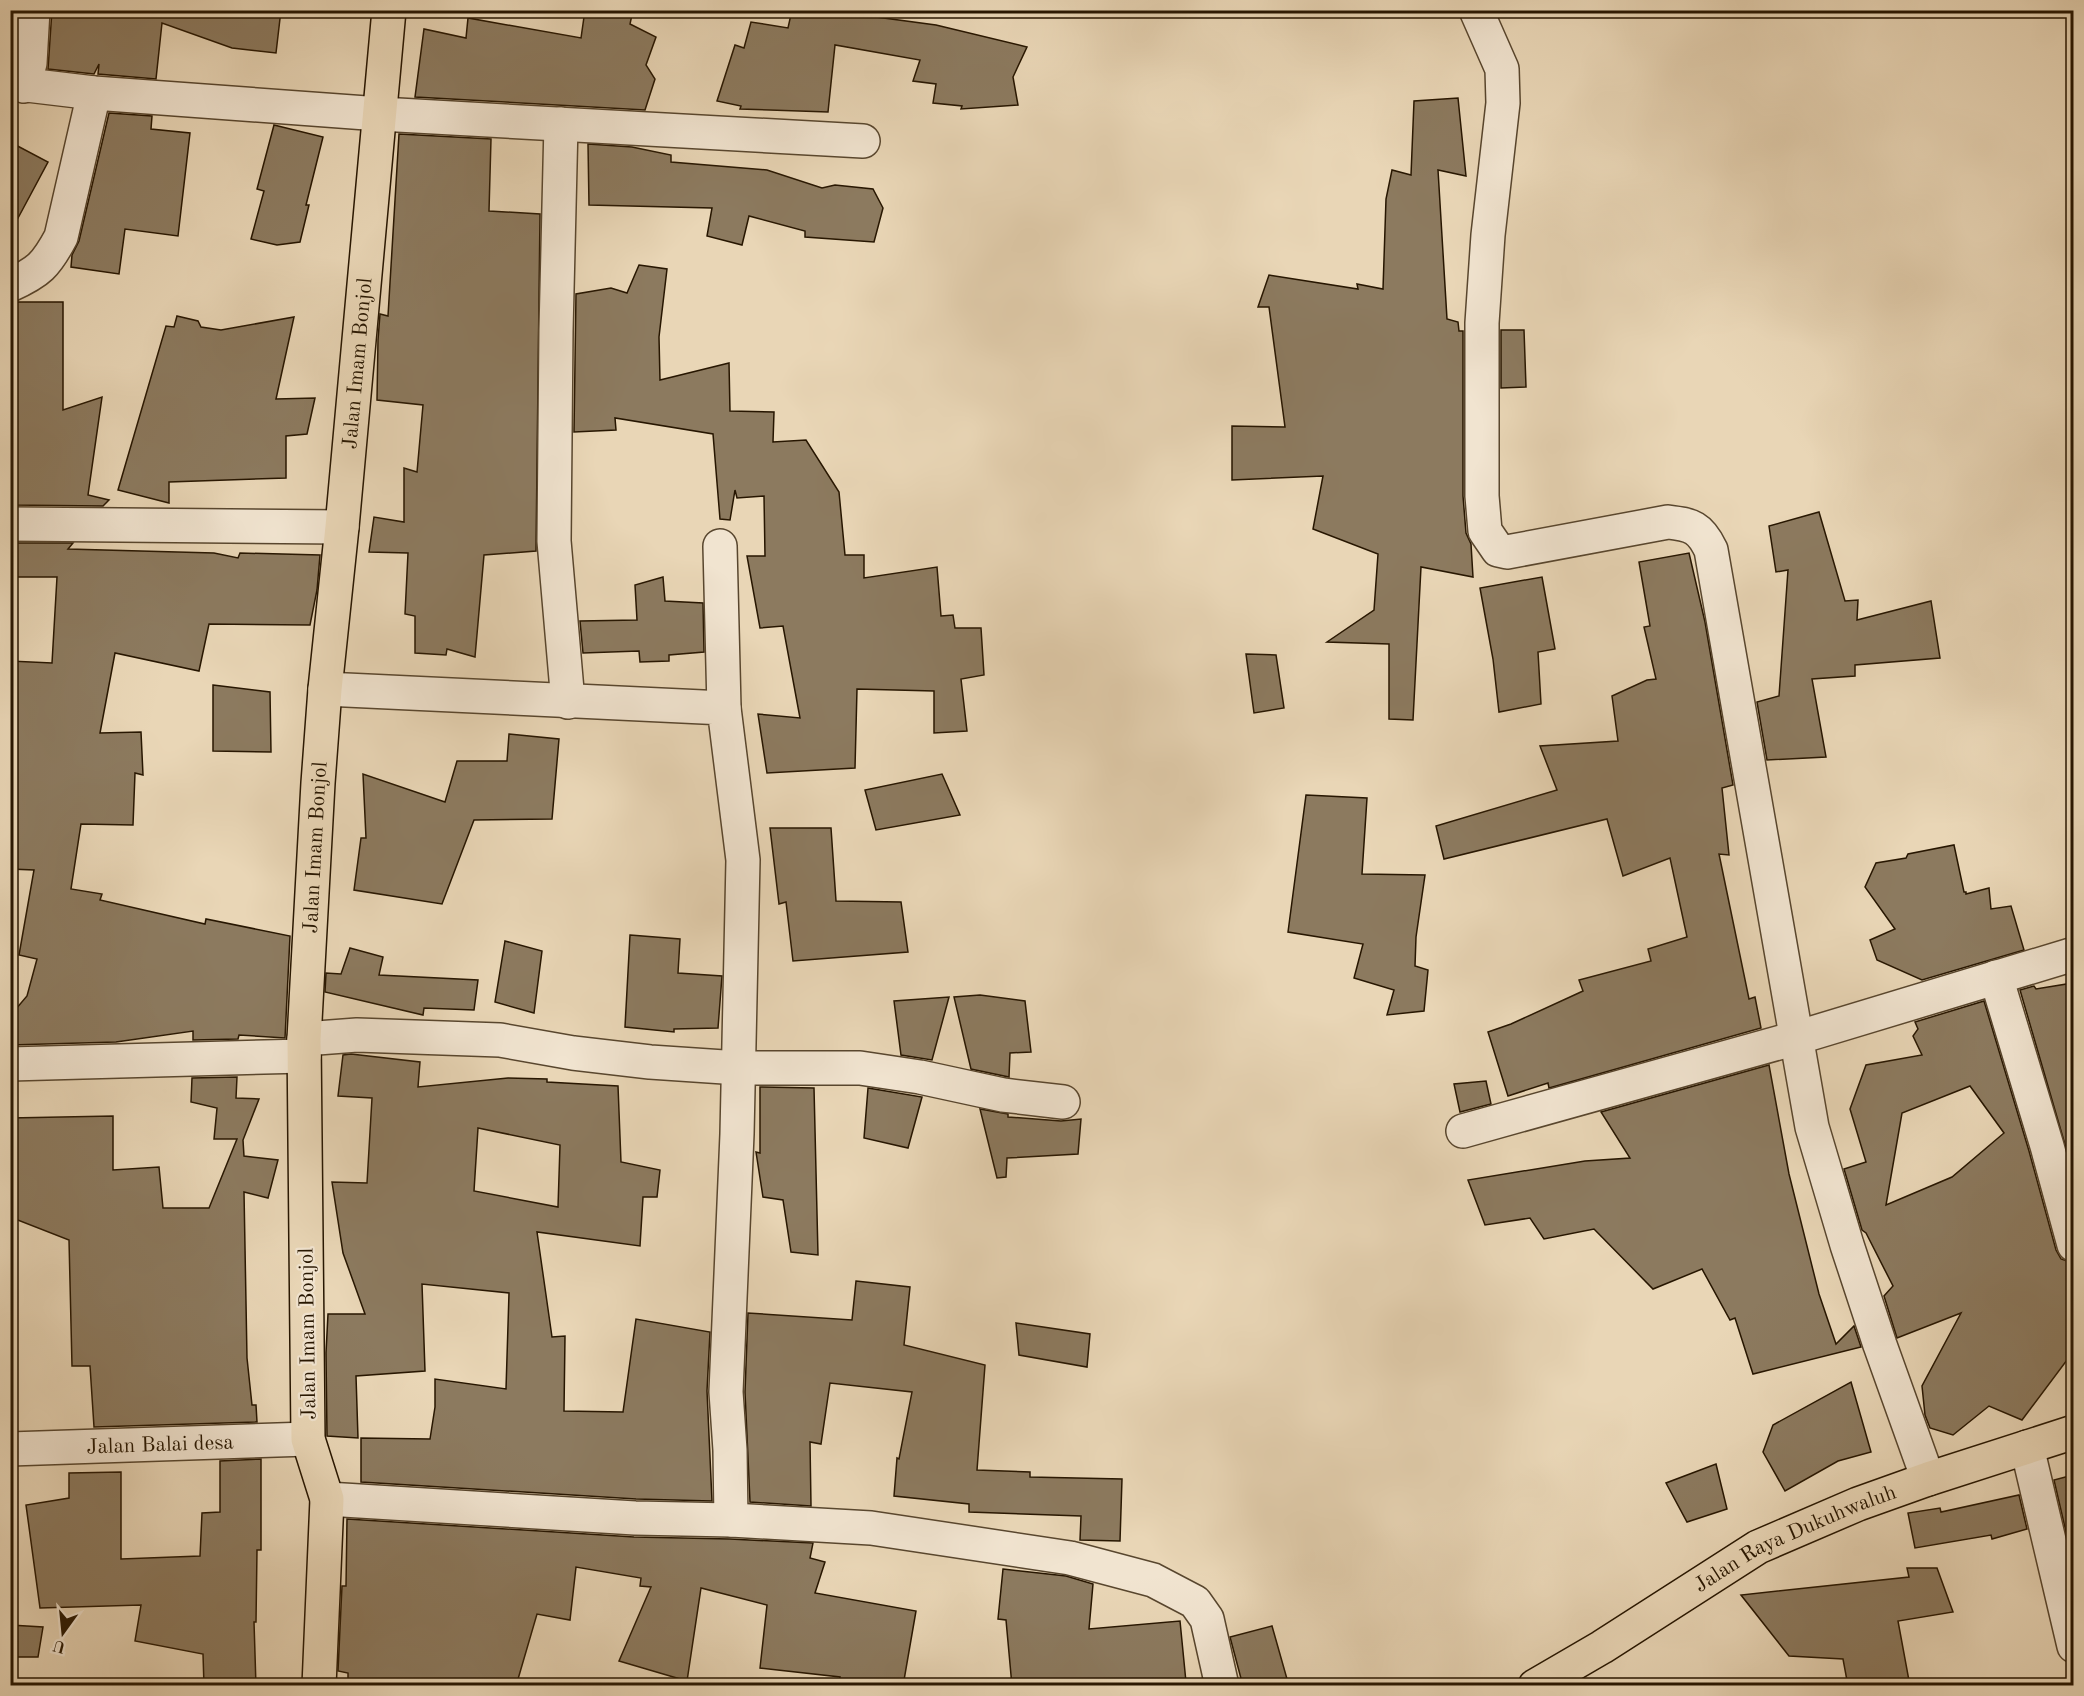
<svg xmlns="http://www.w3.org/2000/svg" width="2084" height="1696" viewBox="0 0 2084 1696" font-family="'Old Standard TT',serif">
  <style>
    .building { fill: #8c7a5f; stroke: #271601; stroke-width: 1.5; fill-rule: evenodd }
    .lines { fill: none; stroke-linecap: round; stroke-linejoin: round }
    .minor-casing { stroke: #58462e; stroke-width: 36 }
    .major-casing { stroke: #271601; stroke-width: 36 }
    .minor { stroke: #f1e4d0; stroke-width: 33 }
    .major { stroke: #e9d6b6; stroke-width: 33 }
    .labels { text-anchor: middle; stroke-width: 4.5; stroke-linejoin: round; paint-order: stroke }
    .street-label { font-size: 21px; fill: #271601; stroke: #f1e4d0 }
  </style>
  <rect width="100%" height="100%" fill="#e9d6b6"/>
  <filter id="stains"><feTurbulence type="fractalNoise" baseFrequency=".00333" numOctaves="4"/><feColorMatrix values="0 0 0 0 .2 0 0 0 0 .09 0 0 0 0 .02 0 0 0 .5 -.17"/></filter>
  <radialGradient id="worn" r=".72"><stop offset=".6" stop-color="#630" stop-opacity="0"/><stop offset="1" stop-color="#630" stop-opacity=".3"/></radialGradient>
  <g class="building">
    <path d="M 52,10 L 281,10 L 276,53 L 232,48 L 162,23 L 156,79 L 98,74 L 99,64 L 94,74 L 48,69 Z"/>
    <path d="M 585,10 L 633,10 L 630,24 L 656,37 L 646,65 L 655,79 L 645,110 L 415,97 L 424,29 L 466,38 L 468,18 L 581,38 Z"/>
    <path d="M 792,10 L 854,10 L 854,14 L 936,25 L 1027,47 L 1013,77 L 1018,105 L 961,109 L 962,106 L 933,103 L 936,84 L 913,81 L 920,60 L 835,45 L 828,112 L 740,109 L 741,106 L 717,101 L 735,45 L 744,48 L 751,22 L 788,28 Z"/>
    <path d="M 1458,98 L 1466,176 L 1438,170 L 1447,319 L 1458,322 L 1459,331 L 1463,331 L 1463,496 L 1466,533 L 1471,544 L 1473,577 L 1421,567 L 1413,720 L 1389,719 L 1389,644 L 1327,642 L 1374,610 L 1378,554 L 1313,529 L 1323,476 L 1232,480 L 1232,426 L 1285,427 L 1269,307 L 1258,307 L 1269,275 L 1358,289 L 1357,284 L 1383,289 L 1386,199 L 1392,170 L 1411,175 L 1414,101 Z"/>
    <path d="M 109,113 L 152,116 L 151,129 L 190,133 L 178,236 L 125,229 L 119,274 L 71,267 L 72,255 L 79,241 Z"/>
    <path d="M 274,125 L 323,137 L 306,205 L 309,205 L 300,242 L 277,245 L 251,239 L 264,191 L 257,189 Z"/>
    <path d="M 399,134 L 491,139 L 489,211 L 540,214 L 536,551 L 484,555 L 475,657 L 447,649 L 446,655 L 415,653 L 415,616 L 405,614 L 408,553 L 369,552 L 374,517 L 404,522 L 404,468 L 417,472 L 423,405 L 377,400 L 378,340 L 380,314 L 388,316 Z"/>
    <path d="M 10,142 L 48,162 L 10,233 Z"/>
    <path d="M 588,144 L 632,147 L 671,155 L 671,162 L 767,170 L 822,188 L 835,185 L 873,189 L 883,208 L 874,242 L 805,237 L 805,231 L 749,216 L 742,245 L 707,236 L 712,208 L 589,205 Z"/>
    <path d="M 639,265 L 667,269 L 659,337 L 660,380 L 729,363 L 730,411 L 774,412 L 773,442 L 806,440 L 839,492 L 845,555 L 864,555 L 864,578 L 937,567 L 941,616 L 953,615 L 955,628 L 981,628 L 984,675 L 961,679 L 967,731 L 934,733 L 934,691 L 857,689 L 855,768 L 767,773 L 758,714 L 800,718 L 783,626 L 760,628 L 747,556 L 765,556 L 764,496 L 737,498 L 735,490 L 730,520 L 720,519 L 713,434 L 615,418 L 616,430 L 574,432 L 576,294 L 611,288 L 627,293 Z"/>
    <path d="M 19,302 L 63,302 L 63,410 L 102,397 L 88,495 L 109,500 L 103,506 L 10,505 L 10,303 Z"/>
    <path d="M 177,316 L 198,321 L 201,327 L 221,330 L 294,317 L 276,399 L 315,398 L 307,434 L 286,436 L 286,478 L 169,482 L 169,503 L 118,490 L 166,326 L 174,327 Z"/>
    <path d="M 1501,330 L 1524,330 L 1526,387 L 1501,388 Z"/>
    <path d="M 1819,512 L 1845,601 L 1858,600 L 1857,620 L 1931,601 L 1940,658 L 1855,665 L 1855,676 L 1812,679 L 1826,757 L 1767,760 L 1757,702 L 1779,696 L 1788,570 L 1776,572 L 1769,526 Z"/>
    <path d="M 10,543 L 73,543 L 68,549 L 214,553 L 238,558 L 240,553 L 320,555 L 317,590 L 310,625 L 209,624 L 199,671 L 115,653 L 100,733 L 141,732 L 143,775 L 135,773 L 133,825 L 81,824 L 71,889 L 102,894 L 100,900 L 205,924 L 206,919 L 290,936 L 285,1038 L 239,1035 L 238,1039 L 193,1040 L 193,1031 L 116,1042 L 10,1045 L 10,1016 L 27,996 L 37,959 L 19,955 L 34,870 L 10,869 L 10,661 L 52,663 L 57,577 L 10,577 Z"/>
    <path d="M 1689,553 L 1705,622 L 1733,785 L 1722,788 L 1729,855 L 1719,854 L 1749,999 L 1755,997 L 1761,1028 L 1549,1088 L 1548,1083 L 1508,1096 L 1488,1032 L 1511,1024 L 1583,991 L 1579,980 L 1651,961 L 1648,949 L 1687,937 L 1670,858 L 1623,876 L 1607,819 L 1444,859 L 1436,826 L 1557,790 L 1540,746 L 1618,741 L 1612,696 L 1647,680 L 1656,679 L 1644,627 L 1650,626 L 1639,562 Z"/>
    <path d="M 663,577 L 665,601 L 703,603 L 704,652 L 669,655 L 669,661 L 640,662 L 639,651 L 583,653 L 580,621 L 637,620 L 635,585 Z"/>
    <path d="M 1542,577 L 1555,649 L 1538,652 L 1541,704 L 1499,712 L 1493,659 L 1480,588 Z"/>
    <path d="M 1246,654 L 1276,655 L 1284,708 L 1254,713 Z"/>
    <path d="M 213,685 L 270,692 L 271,752 L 213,751 Z"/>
    <path d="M 509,734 L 559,739 L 552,819 L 474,820 L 442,904 L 354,890 L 361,838 L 366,838 L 363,774 L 445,802 L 457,761 L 507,761 Z"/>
    <path d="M 942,774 L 960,815 L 876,830 L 865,790 Z"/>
    <path d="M 1306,795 L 1367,798 L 1362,874 L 1425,875 L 1416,937 L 1415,966 L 1428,970 L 1424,1011 L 1387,1015 L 1394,990 L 1354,978 L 1363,944 L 1288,932 Z"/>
    <path d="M 770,828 L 831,828 L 836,901 L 901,902 L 908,952 L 793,961 L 786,902 L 779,904 Z"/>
    <path d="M 1954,845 L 1964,892 L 1966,892 L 1966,894 L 1989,888 L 1991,909 L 2011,906 L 2024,950 L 1922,980 L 1877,960 L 1870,940 L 1895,929 L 1865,887 L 1876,863 L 1906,858 L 1908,854 Z"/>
    <path d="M 630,935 L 680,939 L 678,973 L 722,976 L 718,1028 L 674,1029 L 674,1032 L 625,1027 Z"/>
    <path d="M 505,941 L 542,951 L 534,1013 L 495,1002 Z"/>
    <path d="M 350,948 L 383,957 L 379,975 L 478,980 L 474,1010 L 424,1008 L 423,1015 L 325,992 L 326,973 L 341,974 Z"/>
    <path d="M 2073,983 L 2073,1172 L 2020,990 L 2034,986 L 2036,989 Z"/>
    <path d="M 980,995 L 1025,1001 L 1031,1052 L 1010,1053 L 1009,1077 L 971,1069 L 954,997 Z"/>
    <path d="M 949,997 L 932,1060 L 901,1055 L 894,1001 Z"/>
    <path d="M 1984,1001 L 2029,1151 L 2056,1250 L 2061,1259 L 2073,1263 L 2073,1352 L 2022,1420 L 1989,1406 L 1953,1435 L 1930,1428 L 1925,1415 L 1922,1386 L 1961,1313 L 1897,1338 L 1884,1296 L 1893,1286 L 1866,1233 L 1862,1230 L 1844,1169 L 1866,1162 L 1850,1109 L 1866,1065 L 1922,1055 L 1913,1036 L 1918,1029 L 1915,1022 ZM 1970,1086 L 2004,1133 L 1952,1177 L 1886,1205 L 1902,1113 Z"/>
    <path d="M 351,1054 L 420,1062 L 418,1087 L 508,1078 L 547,1079 L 547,1082 L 618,1086 L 621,1162 L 660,1170 L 657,1197 L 643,1197 L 640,1246 L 537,1232 L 552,1337 L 565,1336 L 564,1411 L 623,1412 L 636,1319 L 710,1332 L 707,1391 L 712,1501 L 636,1499 L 361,1482 L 361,1438 L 430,1439 L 435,1407 L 435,1379 L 506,1389 L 509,1293 L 422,1284 L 425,1371 L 356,1376 L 358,1438 L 327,1436 L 326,1353 L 328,1314 L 365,1314 L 343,1253 L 332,1182 L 367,1183 L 372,1098 L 338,1096 L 343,1055 ZM 478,1128 L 560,1145 L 558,1207 L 474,1191 Z"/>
    <path d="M 1769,1065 L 1789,1174 L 1819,1294 L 1836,1344 L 1854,1326 L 1861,1347 L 1753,1374 L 1735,1318 L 1730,1320 L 1702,1269 L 1653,1289 L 1594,1229 L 1544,1239 L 1530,1218 L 1485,1225 L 1468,1180 L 1585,1161 L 1630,1158 L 1601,1112 Z"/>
    <path d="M 237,1077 L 236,1098 L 259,1099 L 243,1140 L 244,1156 L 278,1160 L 268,1198 L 244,1192 L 247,1358 L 252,1405 L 256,1405 L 257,1422 L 94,1427 L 90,1366 L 72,1366 L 69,1240 L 10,1217 L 10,1118 L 113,1116 L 113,1170 L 159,1167 L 163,1208 L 209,1208 L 237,1139 L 214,1139 L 217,1108 L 191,1102 L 192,1078 Z"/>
    <path d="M 1486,1081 L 1491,1104 L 1460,1112 L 1454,1084 Z"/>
    <path d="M 760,1087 L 814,1088 L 818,1255 L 791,1252 L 783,1200 L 763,1197 L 756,1152 L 760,1153 Z"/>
    <path d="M 868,1088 L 922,1097 L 908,1148 L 864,1138 Z"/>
    <path d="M 980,1109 L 1008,1114 L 1008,1117 L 1061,1121 L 1081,1119 L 1078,1154 L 1007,1158 L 1006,1177 L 997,1178 Z"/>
    <path d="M 856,1281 L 910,1287 L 904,1345 L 985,1365 L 977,1470 L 1030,1472 L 1030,1477 L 1122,1479 L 1120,1541 L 1080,1540 L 1081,1516 L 969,1512 L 969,1504 L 894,1496 L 897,1458 L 899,1459 L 912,1392 L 830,1383 L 821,1444 L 810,1442 L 811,1506 L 750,1502 L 745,1392 L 748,1313 L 852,1320 Z"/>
    <path d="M 1016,1323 L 1090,1334 L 1087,1367 L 1019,1355 Z"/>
    <path d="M 1851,1382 L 1871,1452 L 1838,1461 L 1785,1491 L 1763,1452 L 1773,1425 Z"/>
    <path d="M 261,1459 L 261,1550 L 257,1550 L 256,1622 L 254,1622 L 256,1686 L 204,1686 L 203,1654 L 135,1641 L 141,1605 L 40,1608 L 26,1505 L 69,1498 L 69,1473 L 121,1472 L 121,1559 L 200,1556 L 202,1513 L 220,1512 L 220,1461 Z"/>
    <path d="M 1716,1464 L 1727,1509 L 1687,1522 L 1666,1483 Z"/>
    <path d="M 2073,1475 L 2073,1562 L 2054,1480 Z"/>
    <path d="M 2019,1495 L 2027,1529 L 1992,1539 L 1991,1535 L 1915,1548 L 1908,1513 L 1940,1508 L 1941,1512 Z"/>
    <path d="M 347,1519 L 634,1537 L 730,1539 L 813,1543 L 810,1558 L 825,1562 L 815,1593 L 916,1611 L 903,1686 L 838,1686 L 840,1677 L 760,1668 L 767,1605 L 701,1588 L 687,1681 L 619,1661 L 651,1587 L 640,1586 L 641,1578 L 576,1567 L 570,1620 L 537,1614 L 516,1686 L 348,1686 L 348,1673 L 338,1671 L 342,1586 L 346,1586 Z"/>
    <path d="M 1907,1568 L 1937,1568 L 1953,1612 L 1898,1621 L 1910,1686 L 1848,1686 L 1843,1659 L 1789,1656 L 1741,1595 L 1909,1577 Z"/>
    <path d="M 1003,1569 L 1066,1576 L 1093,1584 L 1089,1629 L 1180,1621 L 1186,1682 L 1145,1686 L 1012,1686 L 1006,1620 L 998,1619 Z"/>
    <path d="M 10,1625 L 43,1627 L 38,1657 L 10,1657 Z"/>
    <path d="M 1272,1626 L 1289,1686 L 1243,1686 L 1230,1637 Z"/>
  </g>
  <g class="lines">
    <g class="minor-casing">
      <g id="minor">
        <path d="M 1476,10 L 1502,69 L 1503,103 L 1488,235 L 1482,323 L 1482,496 L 1485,531 L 1498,550 L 1507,552 L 1668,522 C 1692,525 1700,527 1711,550 L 1812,1127 L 1847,1245 L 1880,1345 L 1928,1479"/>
        <path d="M 10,83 L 94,93 L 380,114 L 863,141"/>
        <path d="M 24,86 L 30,63 L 33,10"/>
        <path d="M 561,124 L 556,331 L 554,541 L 568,702"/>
        <path d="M 10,285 C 39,272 46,265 61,237 L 94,93"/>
        <path d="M 10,524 L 342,527"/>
        <path d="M 720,546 L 724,708"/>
        <path d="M 325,689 L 724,708 L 743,860 L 737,1134 L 726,1392 L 730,1450 L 731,1520 L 635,1518 L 327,1499"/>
        <path d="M 1996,977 L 2047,1146 L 2074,1245"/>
        <path d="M 304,1039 L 357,1035 L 500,1040 L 573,1053 L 650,1062 L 739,1068 L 860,1068 L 920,1077 L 1003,1095 L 1063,1102"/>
        <path d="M 10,1064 L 304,1056"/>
        <path d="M 1463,1131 L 1796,1038 L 2074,954"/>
        <path d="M 2027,1447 L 2074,1646"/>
        <path id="s1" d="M 10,1449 L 308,1439"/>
        <path d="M 731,1520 L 871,1528 L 1070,1558 L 1153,1580 L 1195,1602 L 1207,1619 L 1222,1686"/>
      </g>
    </g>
    <g class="major-casing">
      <g id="major">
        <path id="s2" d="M 319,1686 L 327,1499 L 308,1439 L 304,1039 L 318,783 L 325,689 L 342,527 L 389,10"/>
        <path id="s3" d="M 1535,1686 L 1602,1647 L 1758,1547 L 1858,1504 L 1928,1479 L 2074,1432"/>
      </g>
    </g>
    <use href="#minor" class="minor"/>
    <use href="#major" class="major"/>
  </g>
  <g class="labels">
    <g class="street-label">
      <text dy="7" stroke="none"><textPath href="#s2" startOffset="1328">Jalan Imam Bonjol</textPath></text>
      <text dy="7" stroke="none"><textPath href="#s2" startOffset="842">Jalan Imam Bonjol</textPath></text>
      <text transform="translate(307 1334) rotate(-91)" y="7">Jalan Imam Bonjol</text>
      <text dy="7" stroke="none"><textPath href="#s1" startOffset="150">Jalan Balai desa</textPath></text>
      <text dy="7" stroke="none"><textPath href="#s3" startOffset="300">Jalan Raya Dukuhwaluh</textPath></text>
    </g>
  </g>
  <rect width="2084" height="1696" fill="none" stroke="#e9d6b6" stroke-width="36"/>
  <rect x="12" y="12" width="2060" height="1672" fill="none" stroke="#271601" stroke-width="3"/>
  <rect x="18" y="18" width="2048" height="1660" fill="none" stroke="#271601" stroke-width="1.5"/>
  <g transform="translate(63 1633) rotate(195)" stroke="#f1e4d0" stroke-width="4.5" paint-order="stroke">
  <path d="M0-4.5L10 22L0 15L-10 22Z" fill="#271601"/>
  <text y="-9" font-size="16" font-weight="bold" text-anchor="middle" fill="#271601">U</text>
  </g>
  <rect width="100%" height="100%" filter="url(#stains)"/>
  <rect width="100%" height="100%" fill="url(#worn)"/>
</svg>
